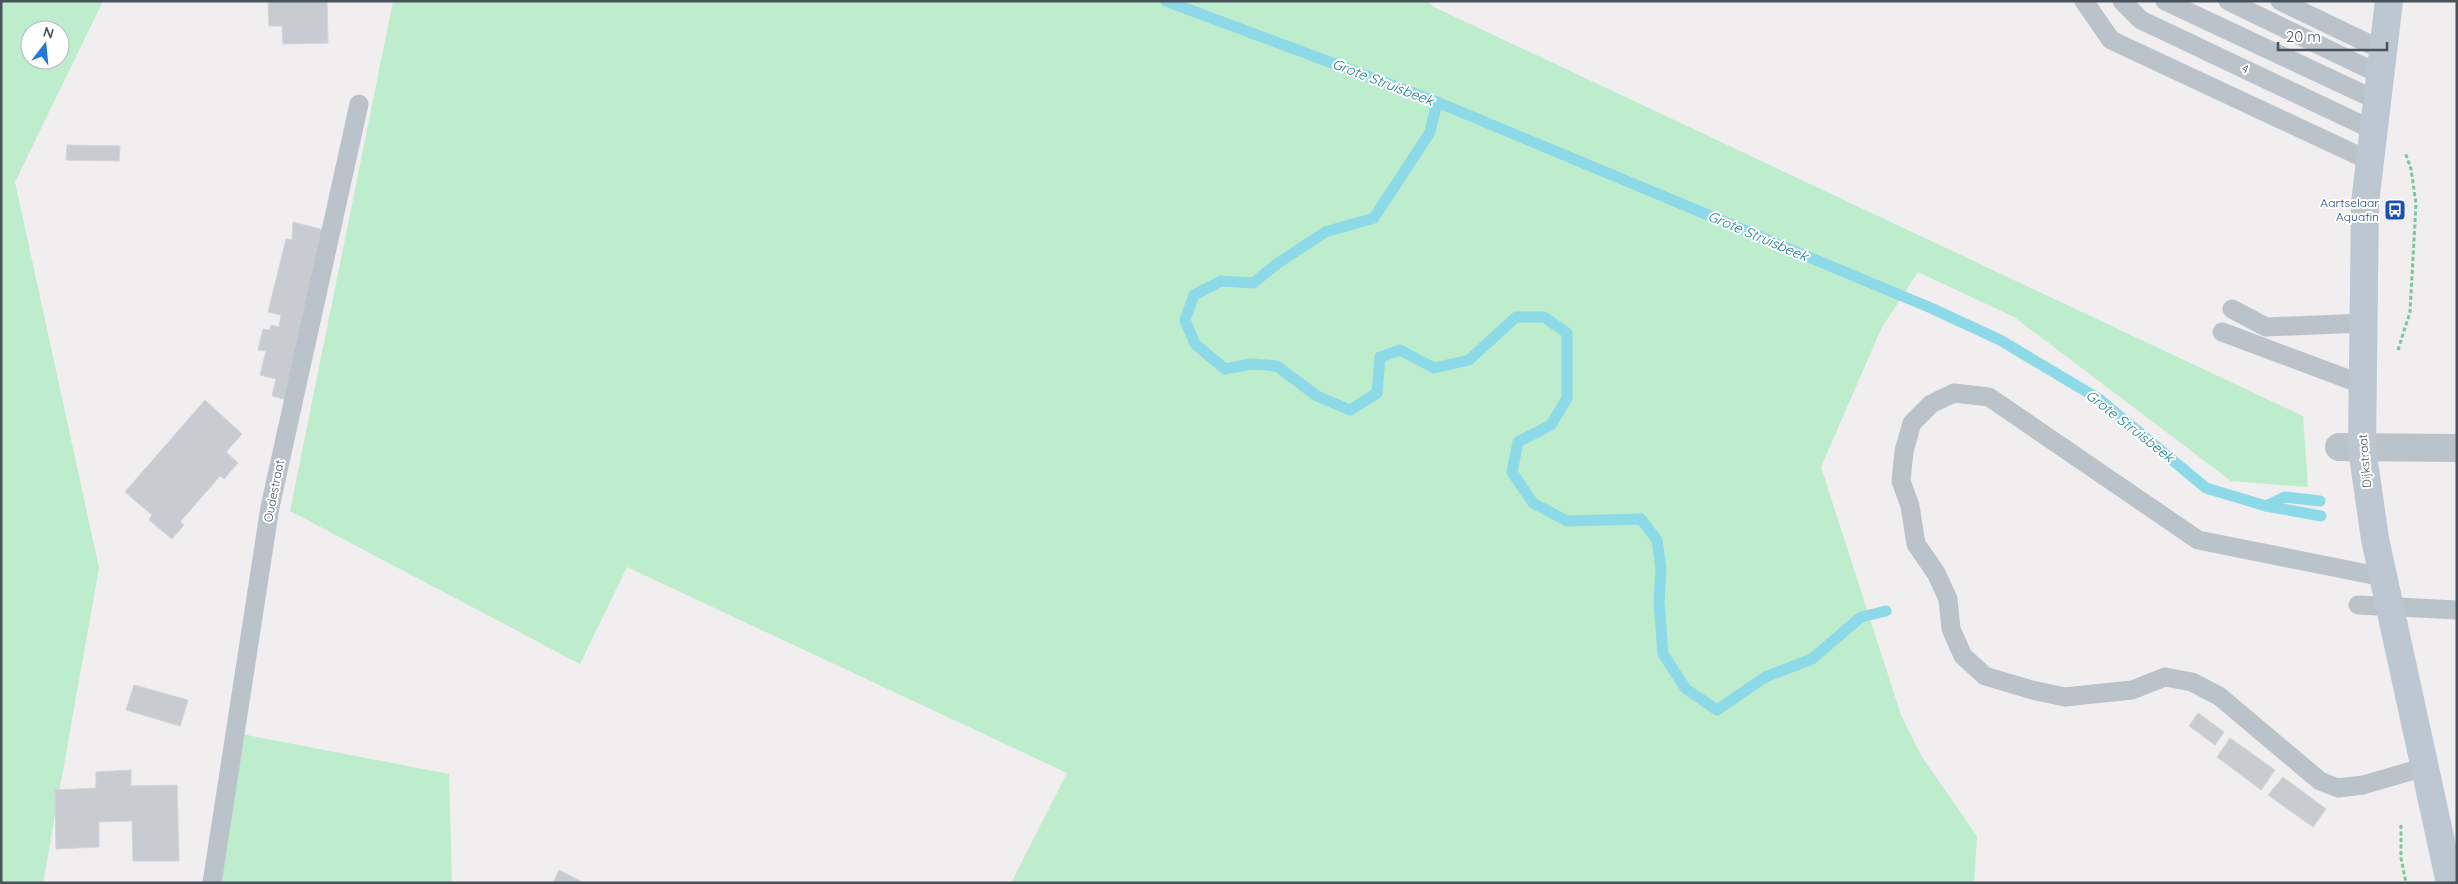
<svg xmlns="http://www.w3.org/2000/svg" width="2458" height="884" viewBox="0 0 2458 884" font-family="Quicksand,sans-serif">
  <style>
    .green { fill: #bdedcd; fill-rule: evenodd }
    .lines { fill: none; stroke-linecap: round; stroke-linejoin: round }
    .stream { stroke: #8cd9e8; stroke-width: 11 }
    .building { fill: #c8cbd0; stroke: #d2d4d9 }
    .path { stroke: #77c99d; stroke-width: 3; stroke-dasharray: 4 2.5; stroke-linecap: butt }
    .lane { stroke: #bac3ca; stroke-width: 19 }
    .street { stroke: #bac3ca; stroke-width: 28 }
    .secondary { stroke: #bcc7d1; stroke-width: 28 }
    .labels { text-anchor: middle; stroke-width: 4; stroke-linejoin: round; paint-order: stroke }
    .street-label { font-size: 12px; fill: #47525a; stroke: #fff }
    .transit-label { font-size: 12px; fill: #164399; stroke: #fff; text-anchor: end }
    .water-label { font-size: 14px; font-style: italic; fill: #117e94; stroke: #fff }
  </style>
  <rect width="100%" height="100%" fill="#f0eeee"/>
  <g class="green">
    <path d="M 1,1 L 103,1 L 15,182 L 99,568 L 43,883 L 1,883 ZM 30,30 L 60,30 L 60,60 L 30,60 Z"/>
    <path d="M 393,1 L 1428,1 L 1434,7 L 2303,416 L 2308,487 L 2231,481 L 2014,317 L 1918,272 L 1881,329 L 1821,467 L 1901,715 L 1922,757 L 1977,836 L 1974,883 L 1011,883 L 1067,773 L 627,567 L 580,664 L 290,511 Z"/>
    <path d="M 236,733 L 449,774 L 452,883 L 212,883 Z"/>
  </g>
  <g class="lines">
    <g class="stream">
      <path d="M 1166,1 L 1437,102 L 1931,308 L 2000,340 L 2099,399 L 2206,488 L 2266,506 L 2321,516"/>
      <path d="M 1437,102 L 1430,132 L 1374,218 L 1325,232 L 1278,263 L 1253,283 L 1221,281 L 1194,295 L 1185,320 L 1195,344 L 1225,369 L 1252,364 L 1277,366 L 1317,396 L 1350,410 L 1377,393 L 1380,357 L 1400,350 L 1434,368 L 1469,360 L 1516,317 L 1544,317 L 1567,333 L 1567,398 L 1551,425 L 1518,442 L 1512,472 L 1533,503 L 1567,521 L 1641,519 L 1657,540 L 1661,569 L 1659,602 L 1663,654 L 1686,689 L 1717,710 L 1765,677 L 1812,659 L 1861,617 L 1886,611"/>
      <path d="M 2266,506 L 2285,497 L 2320,501"/>
    </g>
  </g>
  <g class="building">
    <path d="M 268,1 L 327,1 L 328,43 L 283,44 L 282,26 L 269,26 Z"/>
    <path d="M 67,145 L 120,146 L 119,161 L 66,160 Z"/>
    <path d="M 293,222 L 324,230 L 288,400 L 272,396 L 276,379 L 260,375 L 266,351 L 258,350 L 263,329 L 270,330 L 271,325 L 279,327 L 281,315 L 268,312 L 286,239 L 292,240 Z"/>
    <path d="M 205,400 L 242,434 L 226,452 L 238,463 L 224,479 L 220,476 L 180,522 L 184,525 L 172,539 L 149,520 L 152,515 L 125,492 Z"/>
    <path d="M 134,685 L 188,700 L 180,726 L 126,710 Z"/>
    <path d="M 2198,713 L 2224,732 L 2215,745 L 2189,726 Z"/>
    <path d="M 2230,738 L 2275,770 L 2261,790 L 2217,757 Z"/>
    <path d="M 131,770 L 131,786 L 177,785 L 179,861 L 133,861 L 132,821 L 99,822 L 99,847 L 56,849 L 55,790 L 96,788 L 96,772 Z"/>
    <path d="M 2283,777 L 2326,809 L 2313,827 L 2268,795 Z"/>
    <path d="M 559,870 L 584,883 L 553,883 Z"/>
  </g>
  <g class="lines">
    <g class="path">
      <path d="M 2398,350 L 2410,312 L 2416,204 L 2411,169 L 2405,152"/>
      <path d="M 2401,825 L 2401,858 L 2406,883"/>
    </g>
    <g class="lane">
      <path d="M 2084,1 L 2111,40 L 2370,161"/>
      <path d="M 2122,1 L 2141,20 L 2373,130"/>
      <path d="M 2165,1 L 2376,100"/>
      <path d="M 2228,1 L 2379,74"/>
      <path d="M 2280,1 L 2382,50"/>
      <path d="M 2232,309 L 2266,327 L 2364,323"/>
      <path d="M 2222,332 L 2364,385"/>
      <path d="M 2383,577 L 2198,540 L 1989,397 L 1954,393 L 1931,404 L 1912,423 L 1904,451 L 1901,481 L 1910,506 L 1916,544 L 1936,573 L 1948,599 L 1951,629 L 1963,656 L 1985,676 L 2032,690 L 2065,697 L 2132,690 L 2165,677 L 2192,682 L 2219,696 L 2320,781 L 2338,788 L 2363,785 L 2425,767"/>
      <path d="M 2358,605 L 2457,610"/>
      <path d="M 212,883 L 270,507 L 359,104"/>
    </g>
    <path class="street" d="M 2339,447 L 2457,448"/>
    <path class="secondary" d="M 2389,1 L 2365,203 L 2362,448 L 2375,539 L 2450,883"/>
  </g>
  <defs>
    <g id="bus-square" transform="scale(1.125)"><rect x="-9" y="-9" width="18" height="18" rx="4" fill="#1a4fb4" stroke="#fff"/><path d="M-5-6H5V4H4V6H2V4H-2V6H-4V4H-5ZM-3.5-4V0h7V-4ZM-3.5 1.2v1.5H-2V1.2ZM2 1.2v1.5H3.5V1.2Z" fill="#fff"/></g>
  </defs>
  <g fill-rule="evenodd">
    <use href="#bus-square" x="2395" y="210"/>
  </g>
  <g class="labels">
    <g class="street-label">
      <text transform="translate(2245 69) rotate(25)" y="4">4</text>
      <text transform="translate(2365 461) rotate(-95)" y="4">Dijkstraat</text>
      <text transform="translate(274 491) rotate(-79)" y="4">Oudestraat</text>
    </g>
    <g class="transit-label">
      <text x="2379" y="207">Aartselaar<tspan x="2379" dy="14">Aquafin</tspan></text>
    </g>
    <g class="water-label">
      <text transform="translate(1383 82) rotate(21)" y="5">Grote Struisbeek</text>
      <text transform="translate(1758 236) rotate(23)" y="5">Grote Struisbeek</text>
      <text transform="translate(2130 426) rotate(38)" y="5">Grote Struisbeek</text>
    </g>
  </g>
  <rect width="2458" height="884" fill="none" stroke="#47525a" stroke-width="5"/>
  <g transform="translate(45 45) rotate(16)"><circle r="24" fill="#ffffff" stroke="#b5babd"/>
  <path d="M0-4L9 19L0 12L-9 19Z" fill="#2078d8"/>
  <text y="-8" font-size="14" font-weight="bold" text-anchor="middle" fill="#47525a">N</text>
  </g>
  <path d="M2278 42v8h109v-8" fill="none" stroke="#47525a" stroke-width="2.5"/>
  <text x="2286" y="42" font-size="15" fill="#47525a" stroke="#ffffff" stroke-width="4" paint-order="stroke">20 m</text>
</svg>
